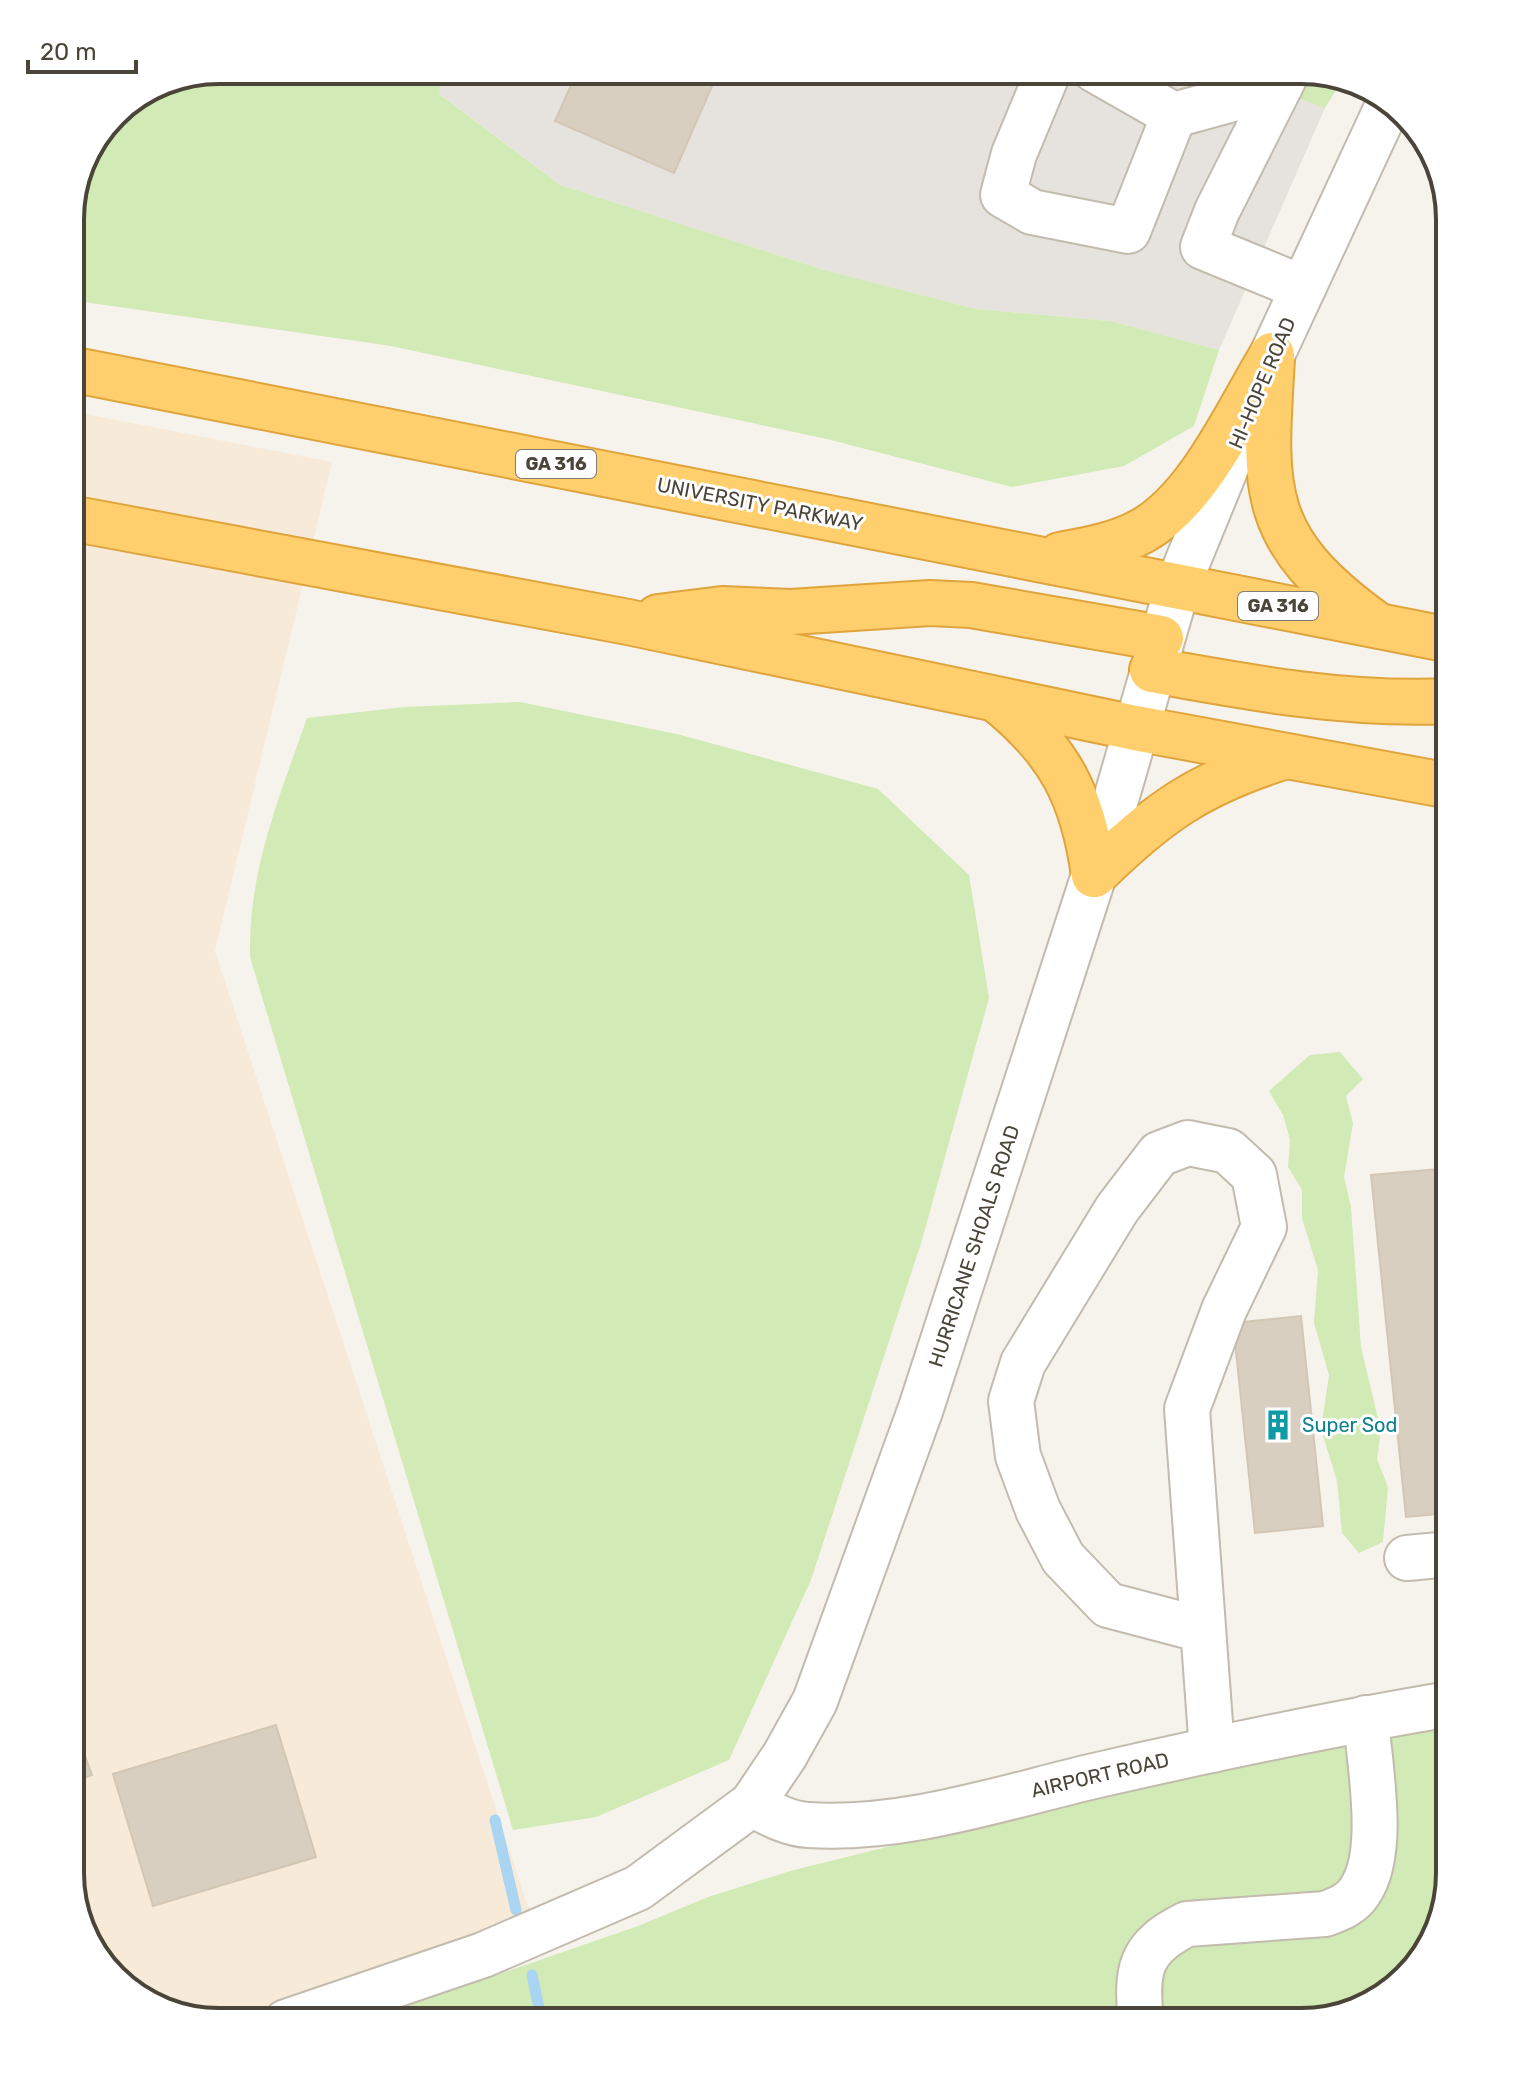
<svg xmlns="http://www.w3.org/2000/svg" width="1520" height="2092" viewBox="0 0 1520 2092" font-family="Rubik,sans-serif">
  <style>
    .commercial { fill: #f7ead8 }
    .industrial { fill: #e6e2dd }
    .green { fill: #d2eab5 }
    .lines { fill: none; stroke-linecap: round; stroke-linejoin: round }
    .stream { stroke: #a9d4f2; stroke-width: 11 }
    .building { fill: #d8cfc1; stroke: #d3c7b4; stroke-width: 2 }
    .minor-casing { stroke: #c2bbae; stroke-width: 48 }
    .highway-casing { stroke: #e0a43c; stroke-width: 48 }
    .minor { stroke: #fff; stroke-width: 44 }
    .highway { stroke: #ffcf6e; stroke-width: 44 }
    .labels { text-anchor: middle; stroke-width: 6; stroke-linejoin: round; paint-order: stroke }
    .shield { fill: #fff; stroke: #817c74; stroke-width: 2 }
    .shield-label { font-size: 18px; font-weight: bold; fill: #4b4439 }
    .street-label { font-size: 20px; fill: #4b4439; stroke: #fff }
    .culture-label { font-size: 20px; fill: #0d838f; stroke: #fff; text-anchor: start }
    .rim { fill: none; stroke: #4b4439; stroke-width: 4 }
  </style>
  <rect width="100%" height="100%" fill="#f6f3ec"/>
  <path class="commercial" d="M 70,411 L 332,462 L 215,951 L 526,1901 L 540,1933 L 313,2022 L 210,2022 L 144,2002 L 90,1948 L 70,1873 Z"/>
  <path class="industrial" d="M 444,70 L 1220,70 L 1325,108 L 1219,350 L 1110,321 L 976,309 L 824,270 L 560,185 L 438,93 Z"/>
  <g class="green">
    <path d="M 219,70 L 444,70 L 439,94 L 560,185 L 824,270 L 976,309 L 1110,321 L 1219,350 L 1194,426 L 1124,466 L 1012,487 L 827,439 L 391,346 L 70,300 L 70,209 L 86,153 L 120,107 Z"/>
    <path d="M 1220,70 L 1310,70 L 1342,80 L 1325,108 Z"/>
    <path d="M 520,702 L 681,735 L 878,789 L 969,875 L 989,998 L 922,1240 L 811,1580 L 729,1760 L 596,1817 L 513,1830 L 250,957 C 248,871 279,798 307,718 L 404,707 Z"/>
    <path d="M 1340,1052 L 1363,1079 L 1346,1096 L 1353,1123 L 1344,1177 L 1351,1207 L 1361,1347 L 1381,1431 L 1377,1459 L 1388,1487 L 1383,1542 L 1359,1553 L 1342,1533 L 1337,1481 L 1321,1429 L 1329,1375 L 1314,1323 L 1318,1270 L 1302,1218 L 1302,1190 L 1288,1167 L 1290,1140 L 1283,1115 L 1269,1091 L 1310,1055 Z"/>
    <path d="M 1450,1721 L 1450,1873 L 1430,1947 L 1376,2002 L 1301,2022 L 360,2022 L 638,1926 L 708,1897 L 790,1871 L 1105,1793 Z"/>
  </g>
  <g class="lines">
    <g class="stream">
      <path d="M 495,1820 L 516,1910"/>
      <path d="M 532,1975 L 542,2022"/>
    </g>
  </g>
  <g class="building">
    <path d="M 578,70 L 719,70 L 674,173 L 555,121 Z"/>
    <path d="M 1450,1168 L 1450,1513 L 1406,1517 L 1371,1175 Z"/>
    <path d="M 1301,1316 L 1323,1526 L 1255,1533 L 1233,1323 Z"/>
    <path d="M 70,1716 L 92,1775 L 70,1784 Z"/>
    <path d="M 276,1725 L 316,1857 L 153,1906 L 113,1774 Z"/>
  </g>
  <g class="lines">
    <g class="minor-casing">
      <g id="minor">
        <path d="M 1049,70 L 1014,154 L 1003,195 L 1032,212 L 1128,231 L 1174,115"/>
        <path d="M 1095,70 L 1174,115 L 1280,86"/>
        <path d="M 1288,70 L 1217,211 L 1203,247 L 1303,288"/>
        <path d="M 1407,1558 L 1450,1554"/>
        <path d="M 1203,1630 L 1108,1605 L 1063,1558 L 1038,1510 L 1018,1456 L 1011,1401 L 1023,1363 L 1117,1209 L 1159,1154 L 1188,1143 L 1228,1151 L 1254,1175 L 1264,1227 L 1224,1310 L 1187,1409 L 1212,1750"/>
        <path d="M 752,1804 C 769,1813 788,1824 808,1825 C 904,1831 1001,1798 1094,1776 C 1212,1749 1330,1724 1450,1704"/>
        <path d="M 286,2022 L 483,1955 L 638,1888 L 752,1804 L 785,1755 L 815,1701 L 921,1408 L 1094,875 L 1178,585 L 1272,355 L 1389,103"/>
        <path d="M 1141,2022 C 1136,1971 1138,1948 1187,1924 L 1325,1914 C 1339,1909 1352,1904 1360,1891 C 1387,1851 1369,1764 1366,1718"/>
      </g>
    </g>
    <g class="highway-casing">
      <g id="highway">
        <path d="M 1272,359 C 1264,490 1258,538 1373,622"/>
        <path d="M 70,369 L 1450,640"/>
        <path d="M 70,518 L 628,622 L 1135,728 L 1450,786"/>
        <path d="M 1060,555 C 1087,550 1117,545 1142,531 C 1199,500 1239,409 1272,355"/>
        <path d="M 658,617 L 722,609 L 791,612 L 930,603 L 971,605 L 1161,638"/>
        <path d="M 1152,670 C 1251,688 1349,706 1450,701"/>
        <path d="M 997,700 C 1060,751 1083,796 1094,875"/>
        <path d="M 1094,875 C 1157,813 1198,784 1283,757"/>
      </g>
    </g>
    <use href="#minor" class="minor"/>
    <use href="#highway" class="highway"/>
  </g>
  <defs>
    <g id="building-bare" transform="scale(2.4)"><path d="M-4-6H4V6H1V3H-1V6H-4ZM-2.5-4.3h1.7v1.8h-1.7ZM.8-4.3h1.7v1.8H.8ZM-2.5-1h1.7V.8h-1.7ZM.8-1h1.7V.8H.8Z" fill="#0f9aa8" stroke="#fff" stroke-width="2.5" paint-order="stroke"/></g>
  </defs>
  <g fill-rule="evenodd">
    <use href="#building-bare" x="1278" y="1425"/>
  </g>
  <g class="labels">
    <g class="shield">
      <rect x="516" y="450" width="80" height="28" rx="6"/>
      <rect x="1238" y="592" width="80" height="28" rx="6"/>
    </g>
    <g class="shield-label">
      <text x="556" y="470">GA 316</text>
      <text x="1278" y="612">GA 316</text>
    </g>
    <g class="street-label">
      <text transform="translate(1262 383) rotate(-67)" y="7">HI-HOPE ROAD</text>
      <text transform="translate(760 504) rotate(11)" y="7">UNIVERSITY PARKWAY</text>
      <text transform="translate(974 1246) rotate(-72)" y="7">HURRICANE SHOALS ROAD</text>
      <text transform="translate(1100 1775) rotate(-13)" y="7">AIRPORT ROAD</text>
    </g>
    <g class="culture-label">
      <text x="1302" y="1432">Super Sod</text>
    </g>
  </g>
  <path d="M0 0H1520V2092H0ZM219 84H1301A135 135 0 0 1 1436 219V1873A135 135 0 0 1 1301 2008H219A135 135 0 0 1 84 1873V219A135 135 0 0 1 219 84Z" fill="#fff" fill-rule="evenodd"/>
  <path class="rim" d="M219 84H1301A135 135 0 0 1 1436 219V1873A135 135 0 0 1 1301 2008H219A135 135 0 0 1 84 1873V219A135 135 0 0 1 219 84Z"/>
  <path d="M28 60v12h108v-12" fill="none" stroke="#4b4439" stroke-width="4"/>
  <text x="40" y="60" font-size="24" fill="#4b4439" stroke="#ffffff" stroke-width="6" paint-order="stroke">20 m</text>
</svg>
